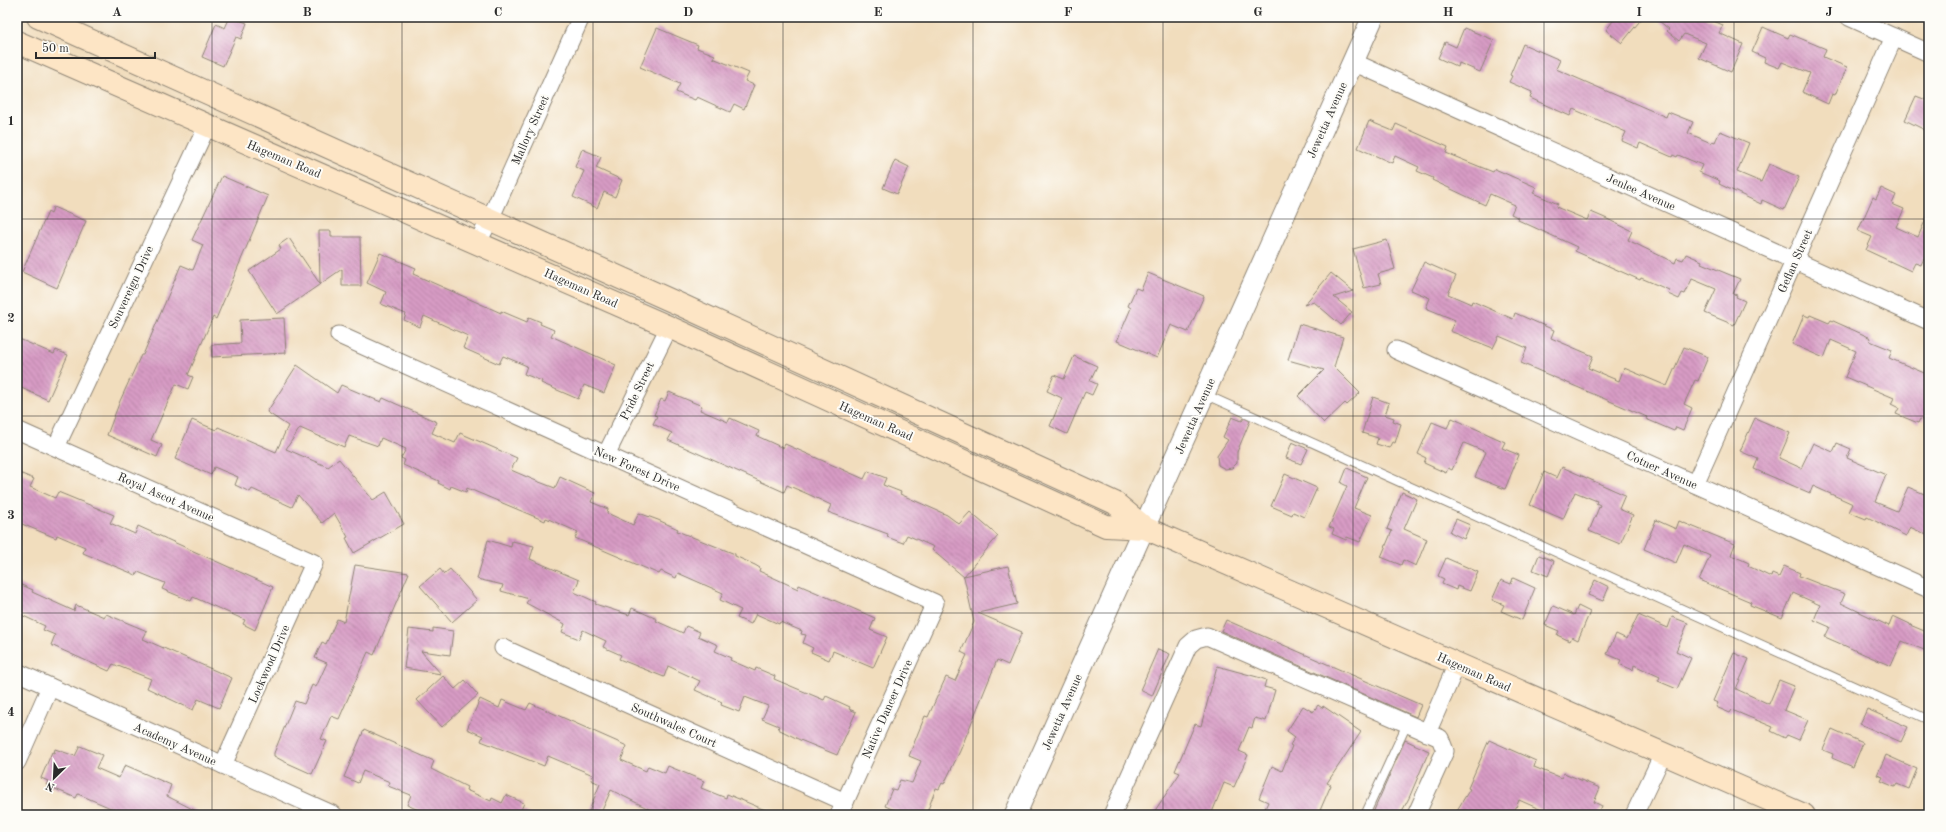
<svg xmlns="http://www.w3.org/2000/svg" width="1946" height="832" viewBox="0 0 1946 832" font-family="'Old Standard TT',serif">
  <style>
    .building { fill: url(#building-back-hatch) }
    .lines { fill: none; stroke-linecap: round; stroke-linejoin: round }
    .service-casing { stroke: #8e8474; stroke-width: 10 }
    .minor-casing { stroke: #8e8474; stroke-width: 19 }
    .tertiary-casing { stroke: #8e8474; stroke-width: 23 }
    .secondary-casing { stroke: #8e8474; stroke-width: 24 }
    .service { stroke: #fff; stroke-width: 8 }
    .minor { stroke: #fff; stroke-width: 17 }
    .tertiary { stroke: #fff; stroke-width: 21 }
    .secondary { stroke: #fde5c5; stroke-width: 22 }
    .grid { fill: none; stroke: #2b2b2b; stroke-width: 1; stroke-opacity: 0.55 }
    .labels { text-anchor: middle; stroke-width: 4; stroke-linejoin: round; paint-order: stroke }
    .street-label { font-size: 12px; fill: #2b2b2b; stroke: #fdfcf7 }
    .neatline { fill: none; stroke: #2b2b2b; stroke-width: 1.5 }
    .grid-label { font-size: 13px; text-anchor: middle; font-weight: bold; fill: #2b2b2b }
  </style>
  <defs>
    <pattern id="building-back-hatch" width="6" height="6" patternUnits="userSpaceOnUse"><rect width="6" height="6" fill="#d79bc4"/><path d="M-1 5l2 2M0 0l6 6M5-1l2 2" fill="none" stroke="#af7f9f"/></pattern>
  </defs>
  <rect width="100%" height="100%" fill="#fdfcf7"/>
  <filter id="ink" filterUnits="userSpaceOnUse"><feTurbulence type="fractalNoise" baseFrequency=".025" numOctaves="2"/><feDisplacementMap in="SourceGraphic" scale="8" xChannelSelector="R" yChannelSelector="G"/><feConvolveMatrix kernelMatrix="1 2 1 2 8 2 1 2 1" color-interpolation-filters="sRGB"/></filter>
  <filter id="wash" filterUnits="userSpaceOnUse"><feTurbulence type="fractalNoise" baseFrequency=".012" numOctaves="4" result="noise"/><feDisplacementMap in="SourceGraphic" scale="16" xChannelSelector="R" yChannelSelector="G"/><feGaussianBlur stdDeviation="0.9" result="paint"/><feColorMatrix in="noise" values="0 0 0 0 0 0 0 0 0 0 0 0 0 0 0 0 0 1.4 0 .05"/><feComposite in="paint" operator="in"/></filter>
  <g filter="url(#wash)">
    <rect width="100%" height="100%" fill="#f1ddbd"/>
    <g id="blocks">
      <g class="building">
        <path d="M 230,17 L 247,23 L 241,39 L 236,37 L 223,66 L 202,57 L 216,24 L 225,28 Z"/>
        <path d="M 1616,17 L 1643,17 L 1622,43 L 1606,30 Z"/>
        <path d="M 1654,17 L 1704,17 L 1723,25 L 1719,33 L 1743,44 L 1731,72 L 1699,58 L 1706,43 L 1684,34 L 1679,41 L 1667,31 L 1669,29 Z"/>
        <path d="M 1763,27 L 1788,38 L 1790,34 L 1826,49 L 1823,57 L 1847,67 L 1835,95 L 1832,94 L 1828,104 L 1802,92 L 1810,73 L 1782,62 L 1779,68 L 1764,62 L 1765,58 L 1752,52 Z"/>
        <path d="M 657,28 L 698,45 L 697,48 L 715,55 L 713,58 L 749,73 L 745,81 L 754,85 L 744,109 L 734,104 L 730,112 L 697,97 L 695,100 L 676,92 L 680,84 L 640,67 Z"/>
        <path d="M 1464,28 L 1494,40 L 1480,72 L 1459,63 L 1458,67 L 1438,58 L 1445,42 L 1456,47 Z"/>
        <path d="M 1523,44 L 1560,60 L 1556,69 L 1666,117 L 1668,112 L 1693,122 L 1688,133 L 1711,143 L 1712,141 L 1715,142 L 1720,131 L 1749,143 L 1737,172 L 1761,182 L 1769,164 L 1799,177 L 1784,210 L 1762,200 L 1761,204 L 1719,184 L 1720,181 L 1699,172 L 1702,165 L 1678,155 L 1677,157 L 1673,155 L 1672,157 L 1640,143 L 1638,148 L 1622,141 L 1626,132 L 1573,109 L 1570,116 L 1530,98 L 1532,92 L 1509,82 L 1512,76 L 1510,75 Z"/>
        <path d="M 1916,96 L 1929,101 L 1929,132 L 1905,120 Z"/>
        <path d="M 1369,121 L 1393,131 L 1396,124 L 1448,147 L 1446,153 L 1493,172 L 1495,169 L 1536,187 L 1533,193 L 1558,204 L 1556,207 L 1587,220 L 1591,212 L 1605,218 L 1632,231 L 1628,240 L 1675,263 L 1677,258 L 1683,260 L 1686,254 L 1702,261 L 1701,263 L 1740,279 L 1733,294 L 1737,295 L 1736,297 L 1745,301 L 1734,325 L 1705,313 L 1716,289 L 1692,279 L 1685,294 L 1682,293 L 1679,299 L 1668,294 L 1669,290 L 1641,278 L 1640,280 L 1575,251 L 1577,247 L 1518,220 L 1519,218 L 1511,214 L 1515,205 L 1490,194 L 1485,205 L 1432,180 L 1433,178 L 1417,171 L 1419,167 L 1395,156 L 1392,163 L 1358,148 Z"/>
        <path d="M 582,149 L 601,157 L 596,168 L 622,180 L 615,197 L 604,192 L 597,208 L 573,197 L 584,171 L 575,167 Z"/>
        <path d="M 895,160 L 909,167 L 897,194 L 883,188 Z"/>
        <path d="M 222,176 L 268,196 L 216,319 L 213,317 L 188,375 L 193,377 L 188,389 L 176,384 L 151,440 L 162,445 L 157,457 L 107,435 L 120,401 L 141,355 L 143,355 L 181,265 L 193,270 L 203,245 L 192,240 Z"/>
        <path d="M 1881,188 L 1896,195 L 1892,204 L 1904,209 L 1896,227 L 1918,237 L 1929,212 L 1929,260 L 1924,258 L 1921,265 L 1915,263 L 1911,271 L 1866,250 L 1872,237 L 1858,231 L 1873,197 L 1876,199 Z"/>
        <path d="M 53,207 L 86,221 L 57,288 L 22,272 L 48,212 L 51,214 Z"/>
        <path d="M 319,231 L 331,231 L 331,237 L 360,237 L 361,286 L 342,286 L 342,269 L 277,314 L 249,271 L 281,249 L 279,245 L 289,238 L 320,284 Z"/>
        <path d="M 1387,240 L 1395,269 L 1378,274 L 1381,284 L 1364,288 L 1353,249 Z"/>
        <path d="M 380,253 L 416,268 L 413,274 L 501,313 L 501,311 L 527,322 L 529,317 L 541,322 L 540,324 L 554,330 L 551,336 L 616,365 L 604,393 L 584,385 L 578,399 L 541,383 L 542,381 L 524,374 L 527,366 L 503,356 L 499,364 L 463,348 L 468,336 L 448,327 L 424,316 L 420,327 L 404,320 L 406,314 L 381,304 L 386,292 L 367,283 Z"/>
        <path d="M 1424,262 L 1456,276 L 1448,294 L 1471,304 L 1472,301 L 1513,319 L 1515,313 L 1554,330 L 1551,338 L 1593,356 L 1588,368 L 1619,381 L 1624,368 L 1667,386 L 1684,347 L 1708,357 L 1698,381 L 1695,380 L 1684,404 L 1692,408 L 1683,430 L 1676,427 L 1674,431 L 1646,419 L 1647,417 L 1521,363 L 1527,348 L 1499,336 L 1493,348 L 1450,331 L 1455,320 L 1426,308 L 1430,298 L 1411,290 Z"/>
        <path d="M 1148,273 L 1204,296 L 1188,332 L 1171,325 L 1157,358 L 1117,341 L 1131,308 L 1128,306 L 1136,288 L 1141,290 Z"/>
        <path d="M 1331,273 L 1353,291 L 1334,297 L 1352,312 L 1341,325 L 1314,302 L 1304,305 Z"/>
        <path d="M 1804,315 L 1809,317 L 1810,315 L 1829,323 L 1831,320 L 1871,338 L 1870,341 L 1892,350 L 1889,358 L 1929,375 L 1929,407 L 1923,420 L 1920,419 L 1918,423 L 1896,414 L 1899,408 L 1891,404 L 1894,398 L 1845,377 L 1856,351 L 1831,340 L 1824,358 L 1792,344 Z"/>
        <path d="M 284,318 L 286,353 L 212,357 L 211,345 L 241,343 L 240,320 Z"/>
        <path d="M 1299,324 L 1343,337 L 1334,367 L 1360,393 L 1347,405 L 1345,403 L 1324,423 L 1298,396 L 1324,370 L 1288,360 Z"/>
        <path d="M 17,338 L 54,354 L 56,350 L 68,355 L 48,400 L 17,386 Z"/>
        <path d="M 1074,356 L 1097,366 L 1090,381 L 1097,384 L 1092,395 L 1085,392 L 1067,434 L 1050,426 L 1062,398 L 1047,391 L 1054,375 L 1064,379 Z"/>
        <path d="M 297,365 L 337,393 L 341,385 L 381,402 L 383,398 L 437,422 L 432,433 L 455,443 L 460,433 L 517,458 L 511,470 L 534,480 L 555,488 L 560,477 L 595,493 L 591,502 L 608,509 L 607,513 L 633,525 L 639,513 L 658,520 L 678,529 L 677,531 L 735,554 L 735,556 L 755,565 L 760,568 L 759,571 L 798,589 L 799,585 L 875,618 L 870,630 L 887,637 L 873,668 L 833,651 L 829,660 L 811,652 L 813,648 L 803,643 L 806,635 L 801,634 L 802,631 L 780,622 L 779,624 L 756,614 L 751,624 L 737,618 L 741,610 L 720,600 L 723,593 L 678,573 L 676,578 L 661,571 L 659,574 L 575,538 L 578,532 L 546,518 L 545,521 L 467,488 L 466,492 L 451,486 L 450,489 L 438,483 L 439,481 L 403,465 L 405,460 L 401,458 L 406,449 L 381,438 L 378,446 L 349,436 L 344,447 L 300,428 L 286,449 L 328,467 L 339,459 L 373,500 L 386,492 L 404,524 L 354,553 L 346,538 L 348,537 L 334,513 L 322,523 L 298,495 L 292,507 L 252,489 L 250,492 L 235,485 L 238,477 L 214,467 L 211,475 L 175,459 L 192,420 L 216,430 L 218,427 L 276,452 L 288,426 L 267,412 Z"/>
        <path d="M 669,392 L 702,406 L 700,410 L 728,422 L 730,418 L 759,431 L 757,436 L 783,448 L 785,444 L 864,479 L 868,471 L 886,478 L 883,485 L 901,492 L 900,494 L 947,515 L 959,524 L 970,512 L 998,536 L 964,576 L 1008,566 L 1017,604 L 978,613 L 1022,632 L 1008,665 L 997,660 L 960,751 L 944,784 L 942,783 L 939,789 L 936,788 L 926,815 L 906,815 L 885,806 L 892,789 L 896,790 L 900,780 L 912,783 L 921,761 L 909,756 L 918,733 L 925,716 L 928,717 L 946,677 L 955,681 L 967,655 L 961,652 L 974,622 L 964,577 L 932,550 L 934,547 L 907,535 L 903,543 L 887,537 L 888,534 L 828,512 L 831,505 L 810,495 L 787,485 L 784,492 L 668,440 L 672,433 L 653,424 L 657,416 L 654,415 L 661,399 L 665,401 Z"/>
        <path d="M 1373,397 L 1389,403 L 1385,415 L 1394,418 L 1393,421 L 1401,424 L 1395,443 L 1392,442 L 1389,448 L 1376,444 L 1378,438 L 1362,433 Z"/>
        <path d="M 1232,417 L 1242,421 L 1244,418 L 1250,421 L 1237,452 L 1237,463 L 1232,468 L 1225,469 L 1218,465 L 1217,456 L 1228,440 L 1223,437 Z"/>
        <path d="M 1452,418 L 1505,442 L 1502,448 L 1519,455 L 1505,489 L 1475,477 L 1486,452 L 1464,443 L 1452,470 L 1448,468 L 1446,473 L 1424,463 L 1426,458 L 1418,454 L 1432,422 L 1447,428 Z"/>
        <path d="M 1755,418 L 1790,433 L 1779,458 L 1801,468 L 1813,443 L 1833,452 L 1837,443 L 1851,449 L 1847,458 L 1886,475 L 1875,502 L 1897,511 L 1908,487 L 1929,496 L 1929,536 L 1910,527 L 1906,536 L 1867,517 L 1866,519 L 1849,512 L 1853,504 L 1813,486 L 1810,493 L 1754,469 L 1758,459 L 1740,451 Z"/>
        <path d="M 1292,442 L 1308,449 L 1301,464 L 1286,458 Z"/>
        <path d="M 1562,467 L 1625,495 L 1619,509 L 1633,515 L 1620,544 L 1589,531 L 1600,505 L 1596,503 L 1597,501 L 1575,492 L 1563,519 L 1530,505 L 1544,472 L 1557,478 Z"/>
        <path d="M 1347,468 L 1367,477 L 1354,508 L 1372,515 L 1360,542 L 1347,537 L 1346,540 L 1332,534 L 1334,529 L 1329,527 L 1347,486 L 1341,483 Z"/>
        <path d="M 17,472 L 34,479 L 30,487 L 55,498 L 58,492 L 114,515 L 110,523 L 135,534 L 138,526 L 273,587 L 255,630 L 243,624 L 245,620 L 193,597 L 191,601 L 162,589 L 165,583 L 138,572 L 136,575 L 83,553 L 85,547 L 57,535 L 56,538 L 17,522 Z"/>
        <path d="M 1285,474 L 1317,488 L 1304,517 L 1293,512 L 1292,515 L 1271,506 Z"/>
        <path d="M 1402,492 L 1417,499 L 1404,529 L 1427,539 L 1416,566 L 1403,560 L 1401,565 L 1381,557 L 1392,531 L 1387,529 Z"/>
        <path d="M 1456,519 L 1470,525 L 1464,539 L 1450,532 Z"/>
        <path d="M 1656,520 L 1676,529 L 1679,521 L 1735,544 L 1731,555 L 1749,563 L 1748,566 L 1771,577 L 1772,574 L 1779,577 L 1784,566 L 1800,573 L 1799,576 L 1845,594 L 1841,603 L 1889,626 L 1893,616 L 1910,624 L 1910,625 L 1929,633 L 1929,652 L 1902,641 L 1891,666 L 1825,637 L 1830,627 L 1814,620 L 1820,605 L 1793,593 L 1782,618 L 1750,605 L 1751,602 L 1699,580 L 1710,556 L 1684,544 L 1676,563 L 1644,549 Z"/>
        <path d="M 488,540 L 511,547 L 512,541 L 534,546 L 530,559 L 579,580 L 574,592 L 596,602 L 595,604 L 629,615 L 632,608 L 657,619 L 656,621 L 683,633 L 686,626 L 700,632 L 698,636 L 718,645 L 715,651 L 731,658 L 730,660 L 755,671 L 756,668 L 775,676 L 774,679 L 824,700 L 826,696 L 850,707 L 849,709 L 856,712 L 837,755 L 800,740 L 778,729 L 779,726 L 762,719 L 768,706 L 745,697 L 739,712 L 721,705 L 722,702 L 695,690 L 700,681 L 668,666 L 664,677 L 619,659 L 621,655 L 603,647 L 606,641 L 583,630 L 579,639 L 562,632 L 565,624 L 526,603 L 529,599 L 501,591 L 503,585 L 477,579 Z"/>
        <path d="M 1539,555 L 1554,561 L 1548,576 L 1533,570 Z"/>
        <path d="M 1446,558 L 1478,572 L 1470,591 L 1457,586 L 1456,590 L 1442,584 L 1444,579 L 1438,576 Z"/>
        <path d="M 355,565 L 409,573 L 374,655 L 368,652 L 339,719 L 331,716 L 321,739 L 327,741 L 312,774 L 283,761 L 274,756 L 274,753 L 295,701 L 304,704 L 312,685 L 316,687 L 327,663 L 315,658 L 322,642 L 326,644 L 337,619 L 344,622 Z"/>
        <path d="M 440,569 L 444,574 L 450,569 L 477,600 L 452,622 L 420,586 Z"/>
        <path d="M 1513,578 L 1535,588 L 1522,620 L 1501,611 L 1504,605 L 1492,600 L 1501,580 L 1511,584 Z"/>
        <path d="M 1595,580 L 1609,587 L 1603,601 L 1588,595 Z"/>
        <path d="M 17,583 L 33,590 L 32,592 L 74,611 L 76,605 L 104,617 L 106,614 L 147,631 L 143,639 L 232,678 L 219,708 L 198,699 L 193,710 L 147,688 L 151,679 L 113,664 L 109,671 L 51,645 L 55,635 L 43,630 L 45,626 L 17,613 Z"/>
        <path d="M 1553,606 L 1574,615 L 1578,606 L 1590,612 L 1578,640 L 1572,637 L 1570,641 L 1557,635 L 1559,631 L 1545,625 Z"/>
        <path d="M 1638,615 L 1668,628 L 1672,617 L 1688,623 L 1676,651 L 1691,658 L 1677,689 L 1658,681 L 1660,677 L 1634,665 L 1633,670 L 1619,664 L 1621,660 L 1607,654 L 1616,634 L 1627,639 Z"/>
        <path d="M 1226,620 L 1421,705 L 1416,717 L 1221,631 Z"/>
        <path d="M 433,628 L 453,631 L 450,655 L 421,651 L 441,674 L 404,668 L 409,629 L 433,632 Z"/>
        <path d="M 1158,649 L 1170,654 L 1152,696 L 1140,690 Z"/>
        <path d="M 1734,653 L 1749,659 L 1736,689 L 1769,704 L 1779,680 L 1794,686 L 1784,710 L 1808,720 L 1799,740 L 1787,735 L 1785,738 L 1771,731 L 1773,727 L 1732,710 L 1730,713 L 1716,707 L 1718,703 L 1713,701 Z"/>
        <path d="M 1217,666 L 1261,678 L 1266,680 L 1264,687 L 1275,690 L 1266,721 L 1255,718 L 1252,728 L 1249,727 L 1239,751 L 1248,755 L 1234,787 L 1224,783 L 1211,815 L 1152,815 L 1180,773 L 1175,771 L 1195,724 L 1201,726 Z"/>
        <path d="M 443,676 L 455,689 L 465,680 L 478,695 L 442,727 L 417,700 Z"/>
        <path d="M 480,699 L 499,708 L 502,700 L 526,710 L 530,703 L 627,746 L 621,760 L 646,771 L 648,766 L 665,773 L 668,766 L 704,781 L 701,788 L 726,798 L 727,794 L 777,815 L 661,815 L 611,790 L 600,815 L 597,815 L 589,811 L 600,784 L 591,780 L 593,775 L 548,756 L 544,766 L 481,741 L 483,736 L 467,729 Z"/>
        <path d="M 1318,705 L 1322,708 L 1323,706 L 1361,732 L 1327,783 L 1331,785 L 1318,815 L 1273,815 L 1264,811 L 1268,802 L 1259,798 L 1272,766 L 1282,771 L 1292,746 L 1290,745 L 1295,737 L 1287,731 L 1303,706 L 1313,712 Z"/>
        <path d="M 1867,709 L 1908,727 L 1901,742 L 1860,724 Z"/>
        <path d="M 1832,729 L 1863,743 L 1853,767 L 1832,758 L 1833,754 L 1823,750 Z"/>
        <path d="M 364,730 L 434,761 L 431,769 L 467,787 L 466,790 L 491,801 L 492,798 L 502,803 L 506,795 L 524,803 L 521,810 L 532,815 L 430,815 L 407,805 L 411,795 L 388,786 L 390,782 L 363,771 L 358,783 L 344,777 Z"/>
        <path d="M 1405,740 L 1429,751 L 1409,798 L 1400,815 L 1372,815 Z"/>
        <path d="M 1489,740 L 1536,761 L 1534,767 L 1561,778 L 1564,773 L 1600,788 L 1594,802 L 1602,806 L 1598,815 L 1553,815 L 1519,800 L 1513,815 L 1454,815 L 1470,789 L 1468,788 Z"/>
        <path d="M 80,746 L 102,755 L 96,768 L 119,778 L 125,765 L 171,785 L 167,796 L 204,815 L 127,815 L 78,794 L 76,798 L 46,785 L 48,781 L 41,778 L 52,752 L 54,753 L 55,749 L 75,756 Z"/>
        <path d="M 1886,755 L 1917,769 L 1909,789 L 1897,784 L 1895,787 L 1881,781 L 1883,777 L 1877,775 Z"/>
      </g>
    </g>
  </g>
  <g filter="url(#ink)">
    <use href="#blocks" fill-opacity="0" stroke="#8e8474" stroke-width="1"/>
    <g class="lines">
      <g class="service-casing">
        <g id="service">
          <path d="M 1204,394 L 1929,720"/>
          <path d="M 1365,815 L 1407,724"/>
        </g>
      </g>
      <g class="minor-casing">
        <g id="minor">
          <path d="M 1849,17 L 1929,53"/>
          <path d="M 1353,62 L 1929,321"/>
          <path d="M 478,242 L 490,219 L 581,17"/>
          <path d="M 339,335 L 935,603 L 839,815"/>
          <path d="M 1396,350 L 1929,589"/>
          <path d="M 17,430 L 314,563 L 223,765"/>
          <path d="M 56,447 L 207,126"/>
          <path d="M 606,455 L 669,327"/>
          <path d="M 1695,484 L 1894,37"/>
          <path d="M 503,648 L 845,802"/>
          <path d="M 17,672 L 334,815"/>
          <path d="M 1427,733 L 1457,664"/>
          <path d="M 17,762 L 50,687"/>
          <path d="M 1112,815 L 1188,646 L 1196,639 L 1207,636 L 1440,738 L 1445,751 L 1416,815"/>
          <path d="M 1634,815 L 1663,754"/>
        </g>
      </g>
      <g class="tertiary-casing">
        <path id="tertiary" d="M 1015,815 L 1373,17"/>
      </g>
      <g class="secondary-casing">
        <g id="secondary">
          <path d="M 38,17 L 681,305 L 1115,503 L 1145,528 L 1804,815"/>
          <path d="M 17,42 L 669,327 L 1106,526 L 1145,528"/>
        </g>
      </g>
      <use href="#service" class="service"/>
      <use href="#minor" class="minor"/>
      <use href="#tertiary" class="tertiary"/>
      <use href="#secondary" class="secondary"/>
    </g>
  </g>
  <path class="grid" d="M 212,17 L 212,815M 402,17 L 402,815M 593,17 L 593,815M 783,17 L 783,815M 973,17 L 973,815M 1163,17 L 1163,815M 1353,17 L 1353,815M 1544,17 L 1544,815M 1734,17 L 1734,815M 17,219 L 1929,219M 17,416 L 1929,416M 17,613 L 1929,613"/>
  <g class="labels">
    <g class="street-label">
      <text transform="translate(1327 120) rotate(-66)" y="4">Jewetta Avenue</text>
      <text transform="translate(530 130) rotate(-66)" y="4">Mallory Street</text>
      <text transform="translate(284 159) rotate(23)" y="4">Hageman Road</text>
      <text transform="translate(1641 192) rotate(24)" y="4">Jenlee Avenue</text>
      <text transform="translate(1795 261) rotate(-66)" y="4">Geflan Street</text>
      <text transform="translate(131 287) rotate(-65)" y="4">Souvereign Drive</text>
      <text transform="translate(581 288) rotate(24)" y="4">Hageman Road</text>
      <text transform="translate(637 391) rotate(-64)" y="4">Pride Street</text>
      <text transform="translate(1195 416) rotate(-66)" y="4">Jewetta Avenue</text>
      <text transform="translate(876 421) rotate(24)" y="4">Hageman Road</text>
      <text transform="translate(637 469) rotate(24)" y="4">New Forest Drive</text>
      <text transform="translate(1662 470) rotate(24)" y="4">Cotner Avenue</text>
      <text transform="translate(166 497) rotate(24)" y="4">Royal Ascot Avenue</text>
      <text transform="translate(269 664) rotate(-66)" y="4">Lockwood Drive</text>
      <text transform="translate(1474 672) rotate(24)" y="4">Hageman Road</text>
      <text transform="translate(887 709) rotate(-66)" y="4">Native Dancer Drive</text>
      <text transform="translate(1062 712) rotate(-66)" y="4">Jewetta Avenue</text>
      <text transform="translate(674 725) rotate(24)" y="4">Southwales Court</text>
      <text transform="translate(175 744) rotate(24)" y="4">Academy Avenue</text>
    </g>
  </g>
  <rect width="1946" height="832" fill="none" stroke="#fdfcf7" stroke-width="44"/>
  <g transform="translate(54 778) rotate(204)" stroke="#fdfcf7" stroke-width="3" paint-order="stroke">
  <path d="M0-3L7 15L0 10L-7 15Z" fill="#2b2b2b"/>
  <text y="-6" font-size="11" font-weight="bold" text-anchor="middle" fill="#2b2b2b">N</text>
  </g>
  <path d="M36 52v6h119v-6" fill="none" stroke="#2b2b2b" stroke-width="2"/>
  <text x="42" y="52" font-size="12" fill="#2b2b2b" stroke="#fdfcf7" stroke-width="3" paint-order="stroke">50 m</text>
  <rect x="22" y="22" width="1902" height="788" class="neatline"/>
  <g class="grid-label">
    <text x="117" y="16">A</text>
    <text x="307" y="16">B</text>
    <text x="498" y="16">C</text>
    <text x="688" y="16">D</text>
    <text x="878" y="16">E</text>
    <text x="1068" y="16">F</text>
    <text x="1258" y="16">G</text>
    <text x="1448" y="16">H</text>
    <text x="1639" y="16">I</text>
    <text x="1829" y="16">J</text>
    <text x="11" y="125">1</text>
    <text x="11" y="322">2</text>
    <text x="11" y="519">3</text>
    <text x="11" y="716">4</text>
  </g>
</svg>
